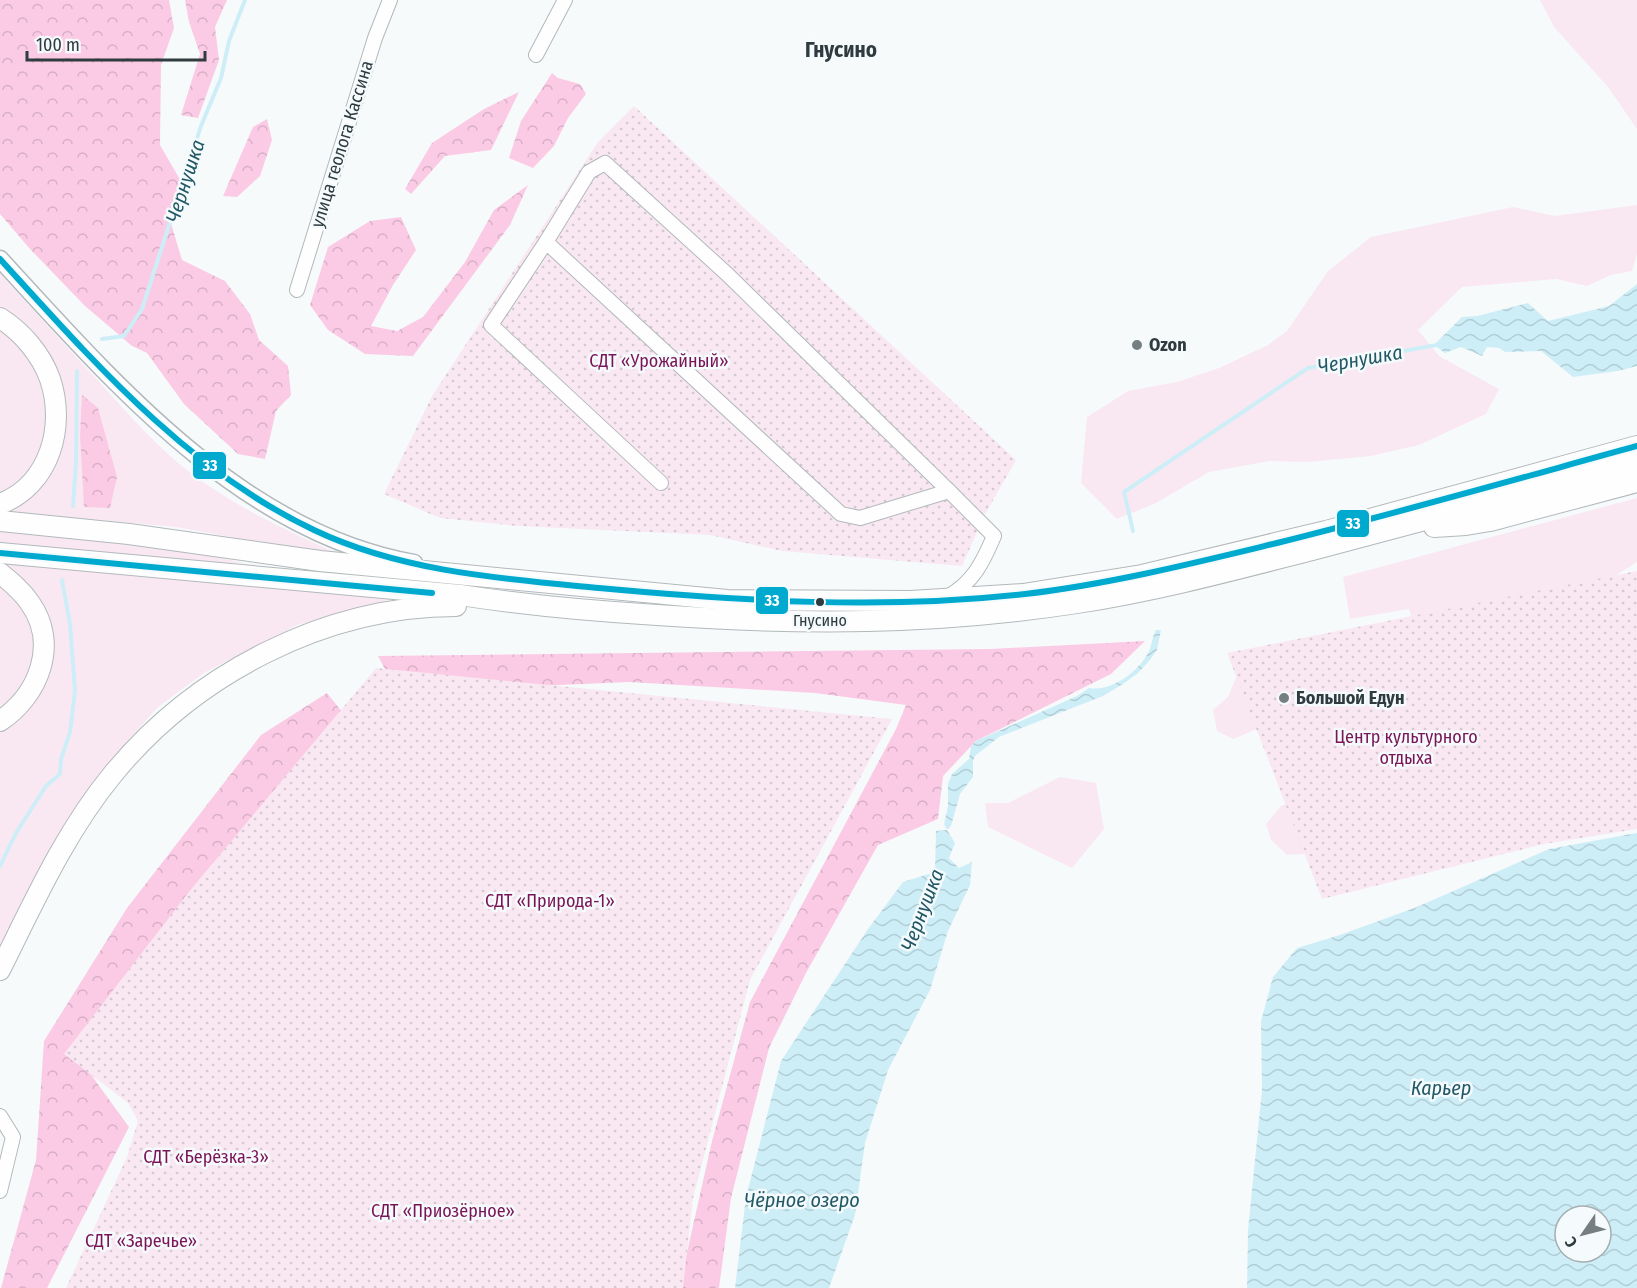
<svg xmlns="http://www.w3.org/2000/svg" width="1637" height="1288" viewBox="0 0 1637 1288" font-family="'Fira Sans Condensed',sans-serif">
  <style>
    .grass { fill: #f9e8f2 }
    .forest { fill: url(#forest-crowns) }
    .park { fill: url(#park-dots) }
    .water { fill: url(#water-waves); fill-rule: evenodd }
    .lines { fill: none; stroke-linecap: round; stroke-linejoin: round }
    .stream { stroke: #ceeef7; stroke-width: 4 }
    .minor-casing { stroke: #b2b9bb; stroke-width: 16 }
    .major-casing { stroke: #b2b9bb; stroke-width: 19 }
    .highway-casing { stroke: #b2b9bb; stroke-width: 22 }
    .minor { stroke: #fefefe; stroke-width: 14 }
    .major { stroke: #fefefe; stroke-width: 16 }
    .highway { stroke: #fefefe; stroke-width: 20 }
    .bus-1-casing { stroke: #f5fbfd; stroke-width: 10 }
    .bus-1 { stroke: #00a9ce; stroke-width: 6 }
    .poi-dot { fill: #757e80; stroke: #f5fbfd; stroke-width: 2 }
    .bus-dot { fill: #2f3b3e; stroke: #f5fbfd; stroke-width: 2 }
    .labels { text-anchor: middle; stroke-width: 5; stroke-linejoin: round; paint-order: stroke }
    .bus-label { font-size: 16px; fill: #2f3b3e; stroke: #f5fbfd }
    .street-label { font-size: 18px; fill: #2f3b3e; stroke: #f5fbfd }
    .poi-label { font-size: 18px; font-weight: bold; fill: #2f3b3e; stroke: #f5fbfd; text-anchor: start }
    .park-label { font-size: 18px; fill: #7b1456; stroke: #f5fbfd }
    .water-label { font-size: 20px; font-style: italic; fill: #225865; stroke: #f5fbfd }
    .quarter-label { font-size: 21px; font-weight: bold; fill: #2f3b3e; stroke: #f5fbfd }
    .line-badge { stroke: #f5fbfd; stroke-width: 2 }
    .badge-label { font-size: 16px; text-anchor: middle; font-weight: bold; fill: #fff }
  </style>
  <defs>
    <pattern id="forest-crowns" width="20" height="18" patternUnits="userSpaceOnUse" patternTransform="scale(1.5)"><rect width="20" height="18" fill="#fbcbe6"/><path d="M2 6a3 3 0 1 1 6 0M12 15a3 3 0 1 1 6 0" fill="none" stroke="#d7afc6"/></pattern>
    <pattern id="park-dots" width="8" height="8" patternUnits="userSpaceOnUse" patternTransform="scale(1.5)"><rect width="8" height="8" fill="#f9e8f2"/><path d="M2 2h.1M6 6h.1" fill="none" stroke="#d6c8d1" stroke-width="1.8" stroke-linecap="round"/></pattern>
    <pattern id="water-waves" width="16" height="10" patternUnits="userSpaceOnUse" patternTransform="scale(1.5)"><rect width="16" height="10" fill="#ceeef7"/><path d="M0 5q4-4 8 0t8 0" fill="none" stroke="#b1cdd5"/></pattern>
  </defs>
  <rect width="100%" height="100%" fill="#f7fafb"/>
  <g class="grass">
    <path d="M 1540,0 L 1637,0 L 1637,129 L 1608,87 L 1554,27 Z"/>
    <path d="M 1637,205 L 1637,254 L 1632,271 L 1611,275 L 1587,286 L 1556,279 L 1462,287 L 1418,330 L 1439,356 L 1499,389 L 1486,414 L 1419,445 L 1371,456 L 1307,462 L 1270,461 L 1209,472 L 1156,503 L 1117,519 L 1081,483 L 1087,417 L 1128,391 L 1177,382 L 1219,368 L 1268,345 L 1287,331 L 1328,271 L 1371,237 L 1513,207 L 1555,216 Z"/>
    <path d="M 0,274 C 34,311 68,348 102,385 C 130,416 159,449 192,474 C 240,510 294,534 348,558 L 176,527 L 0,511 L 30,493 L 62,397 L 0,310 Z"/>
    <path d="M 0,327 L 6,330 L 36,365 L 50,411 L 43,449 L 22,482 L 0,495 Z"/>
    <path d="M 1637,498 L 1637,562 L 1594,589 L 1423,654 L 1409,609 L 1350,619 L 1343,577 Z"/>
    <path d="M 0,527 L 165,547 L 245,563 L 169,562 L 0,546 Z"/>
    <path d="M 0,560 C 130,576 261,585 392,599 L 297,625 L 204,673 L 158,707 L 123,746 L 90,786 L 58,835 L 0,949 L 0,730 L 52,656 L 0,566 Z"/>
    <path d="M 0,580 L 27,607 L 38,645 L 27,683 L 0,712 Z"/>
    <path d="M 1292,641 L 1297,656 L 1264,686 L 1271,719 L 1337,707 L 1380,740 L 1371,814 L 1355,827 L 1321,842 L 1304,854 L 1287,855 L 1271,840 L 1266,824 L 1281,806 L 1306,795 L 1303,757 L 1262,727 L 1233,739 L 1217,731 L 1213,710 L 1228,697 L 1236,678 L 1259,665 Z"/>
    <path d="M 1060,777 L 1096,783 L 1104,829 L 1072,868 L 988,827 L 985,803 L 1008,803 Z"/>
  </g>
  <g class="forest">
    <path d="M 0,0 L 169,0 L 174,28 L 161,65 L 160,145 L 182,183 L 170,220 L 182,260 L 225,281 L 250,314 L 259,340 L 288,366 L 291,395 L 276,411 L 265,459 L 238,454 L 184,404 L 147,353 L 132,346 L 85,306 L 30,249 L 0,214 Z"/>
    <path d="M 185,0 L 227,0 L 215,27 L 219,60 L 198,118 L 181,115 L 200,54 L 189,22 Z"/>
    <path d="M 552,73 L 558,78 L 580,84 L 586,94 L 568,118 L 554,146 L 533,168 L 509,158 L 521,121 Z"/>
    <path d="M 519,92 L 491,150 L 445,156 L 411,194 L 405,189 L 432,143 L 484,109 Z"/>
    <path d="M 267,119 L 272,140 L 260,176 L 237,197 L 223,196 L 253,127 Z"/>
    <path d="M 528,185 L 510,225 L 413,356 L 365,354 L 328,330 L 310,305 L 328,247 L 370,221 L 401,217 L 416,250 L 393,285 L 371,326 L 397,331 L 423,317 L 465,262 L 494,210 Z"/>
    <path d="M 82,395 L 98,408 L 117,477 L 110,508 L 84,507 L 80,435 Z"/>
    <path d="M 1145,641 L 1111,674 L 976,741 L 943,776 L 938,819 L 878,845 L 806,973 L 769,1048 L 731,1198 L 719,1288 L 679,1288 L 712,1141 L 750,1002 L 896,729 L 906,705 L 815,693 L 629,682 L 397,692 L 378,656 L 990,649 Z"/>
    <path d="M 327,693 L 343,713 L 99,1024 L 92,1076 L 129,1127 L 47,1288 L 1,1288 L 36,1160 L 44,1041 L 127,908 L 261,735 Z"/>
  </g>
  <g class="park">
    <path d="M 634,106 L 1016,460 L 984,516 L 962,566 L 782,551 L 710,535 L 517,526 L 440,518 L 384,494 L 432,396 L 598,142 Z"/>
    <path d="M 1637,571 L 1637,829 L 1544,844 L 1322,899 L 1227,653 Z"/>
    <path d="M 376,668 L 892,719 L 750,980 L 693,1198 L 683,1288 L 66,1288 L 127,1157 L 138,1121 L 128,1103 L 64,1054 L 188,893 Z"/>
  </g>
  <g class="water">
    <path d="M 1637,284 L 1637,366 L 1618,371 L 1573,377 L 1541,351 L 1505,352 L 1499,348 L 1487,347 L 1482,356 L 1461,347 L 1445,353 L 1434,345 L 1462,317 L 1477,316 L 1528,303 L 1548,321 L 1609,306 Z"/>
    <path d="M 1156,630 L 1161,630 L 1157,650 L 1149,661 L 1138,673 L 1123,684 L 1103,696 L 999,737 L 975,756 L 973,761 L 973,777 L 960,794 L 951,826 L 947,830 L 955,843 L 949,858 L 959,868 L 972,862 L 970,885 L 948,931 L 930,990 L 888,1070 L 865,1143 L 855,1215 L 829,1288 L 735,1288 L 746,1197 L 781,1061 L 868,929 L 903,882 L 935,872 L 936,831 L 947,830 L 944,824 L 948,806 L 948,784 L 952,774 L 969,759 L 971,746 L 976,741 L 1077,696 L 1089,688 C 1111,692 1138,672 1148,653 C 1152,646 1152,637 1156,630 Z"/>
    <path d="M 1637,833 L 1637,1288 L 1247,1288 L 1248,1230 L 1262,1090 L 1261,1021 L 1273,977 L 1297,948 L 1340,935 L 1417,907 L 1549,849 ZM 1565,1216 L 1601,1216 L 1601,1252 L 1565,1252 Z"/>
  </g>
  <g class="lines">
    <g class="stream">
      <path d="M 102,339 L 124,336 L 142,309 L 201,126 L 221,78 L 229,41 L 245,0"/>
      <path d="M 73,506 L 76,462 L 77,371"/>
      <path d="M 1133,531 L 1124,492 L 1308,368 L 1437,345"/>
      <path d="M 0,866 L 16,833 L 46,786 L 60,774 L 61,759 L 70,732 L 75,691 L 70,624 L 62,580"/>
    </g>
    <g class="minor-casing">
      <g id="minor">
        <path d="M 536,55 L 565,0"/>
        <path d="M 546,242 L 589,172 L 605,163 L 727,274 L 949,491"/>
        <path d="M 297,290 L 375,38 L 390,0"/>
        <path d="M 661,483 L 491,325 L 546,242 L 841,514 L 860,518 L 949,491 L 994,536 C 983,562 973,583 947,597"/>
        <path d="M 0,1116 L 13,1137 L 0,1191"/>
      </g>
    </g>
    <g class="major-casing">
      <path id="major" d="M 0,259 C 112,381 242,533 414,563"/>
    </g>
    <g class="highway-casing">
      <g id="highway">
        <path d="M 0,318 C 22,332 41,354 50,379 C 66,426 50,485 0,504"/>
        <path d="M 0,521 L 129,534 L 320,561 L 727,600 L 911,601 L 1023,594 L 1142,575 L 1326,531 L 1637,446"/>
        <path d="M 1434,527 L 1466,525 L 1490,521 L 1637,482"/>
        <path d="M 0,553 L 460,595 C 525,605 591,611 657,615 C 800,625 935,625 1077,603 C 1156,591 1234,570 1312,550 C 1420,522 1529,492 1637,463"/>
        <path d="M 0,573 C 11,582 22,591 30,603 C 59,644 39,695 0,721"/>
        <path d="M 0,970 C 33,904 65,832 113,774 C 195,674 325,606 456,606"/>
      </g>
    </g>
    <use href="#minor" class="minor"/>
    <use href="#major" class="major"/>
    <use href="#highway" class="highway"/>
    <g class="bus-1-casing">
      <g id="bus-1">
        <path d="M 0,259 C 93,361 187,470 314,530 C 402,572 504,579 599,588 C 741,601 883,610 1025,594 C 1110,584 1194,563 1277,543 C 1398,513 1517,479 1637,446"/>
        <path d="M 0,553 L 432,593"/>
      </g>
    </g>
    <use href="#bus-1" class="bus-1"/>
  </g>
  <g class="poi-dot">
    <circle cx="1137" cy="345" r="6"/>
    <circle cx="1284" cy="698" r="6"/>
  </g>
  <circle class="bus-dot" cx="820" cy="602" r="5"/>
  <g class="labels">
    <g class="bus-label">
      <text x="820" y="626">Гнусино</text>
    </g>
    <g class="street-label">
      <text transform="translate(342 144) rotate(-73)" y="6">улица геолога Кассина</text>
    </g>
    <g class="poi-label">
      <text x="1149" y="351">Ozon</text>
      <text x="1296" y="704">Большой Едун</text>
    </g>
    <g class="park-label">
      <text x="659" y="367">СДТ «Урожайный»</text>
      <text x="1406" y="743">Центр культурного<tspan x="1406" dy="21">отдыха</tspan></text>
      <text x="550" y="907">СДТ «Природа-1»</text>
      <text x="206" y="1163">СДТ «Берёзка-3»</text>
      <text x="443" y="1217">СДТ «Приозёрное»</text>
      <text x="141" y="1247">СДТ «Заречье»</text>
    </g>
    <g class="water-label">
      <text transform="translate(185 181) rotate(-72)" y="7">Чернушка</text>
      <text transform="translate(1360 359) rotate(-10)" y="7">Чернушка</text>
      <text transform="translate(922 910) rotate(-69)" y="7">Чернушка</text>
      <text x="1441" y="1095">Карьер</text>
      <text x="802" y="1207">Чёрное озеро</text>
    </g>
    <g class="quarter-label">
      <text x="841" y="57">Гнусино</text>
    </g>
  </g>
  <g class="line-badge">
    <rect x="192" y="451" width="35" height="29" rx="6" fill="#00a9ce"/>
    <rect x="1336" y="509" width="34" height="29" rx="6" fill="#00a9ce"/>
    <rect x="755" y="586" width="34" height="29" rx="6" fill="#00a9ce"/>
  </g>
  <g class="badge-label">
    <text x="210" y="471">33</text>
    <text x="1353" y="529">33</text>
    <text x="772" y="606">33</text>
  </g>
  <g transform="translate(1583 1234) rotate(235)"><circle r="28" fill="#f5fbfd" stroke="#a6aeb1" stroke-width="1.5"/>
  <path d="M0-4.5L10 22L0 15L-10 22Z" fill="#757e80"/>
  <text y="-9" font-size="16" font-weight="bold" text-anchor="middle" fill="#2f3b3e">С</text>
  </g>
  <path d="M27 51v9h178v-9" fill="none" stroke="#2f3b3e" stroke-width="3"/>
  <text x="36" y="51" font-size="18" fill="#2f3b3e" stroke="#f5fbfd" stroke-width="4.5" paint-order="stroke">100 m</text>
</svg>
